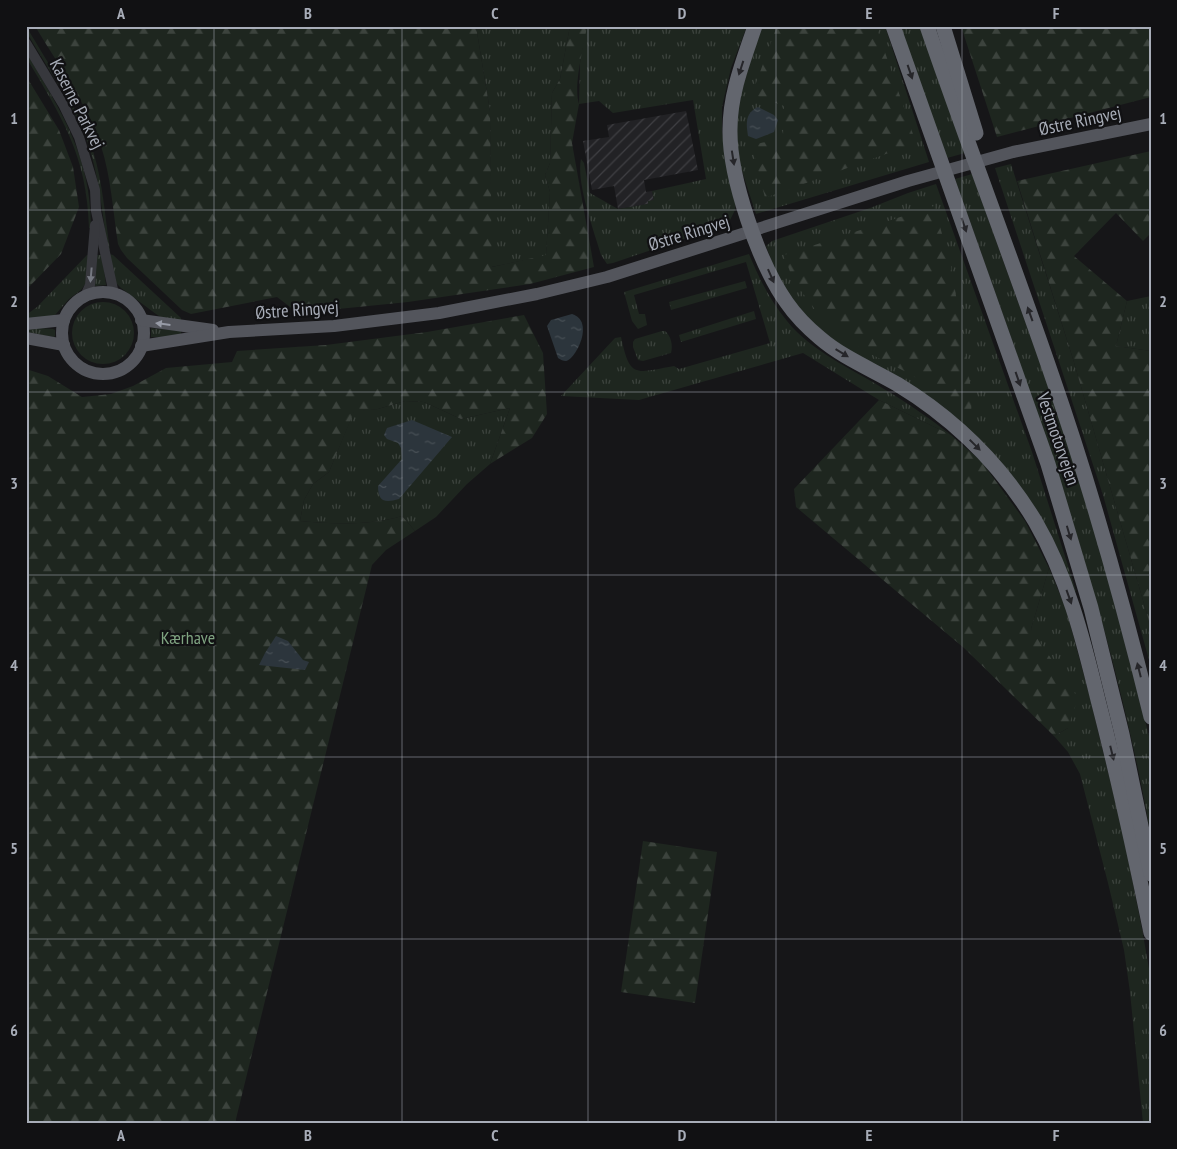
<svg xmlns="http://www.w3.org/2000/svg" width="1177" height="1149" viewBox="0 0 1177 1149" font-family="'PT Sans Narrow',sans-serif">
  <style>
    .industrial { fill: url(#industrial-furrows) }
    .grass { fill: url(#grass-tufts) }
    .forest { fill: url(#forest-firs) }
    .water { fill: url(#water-ripples) }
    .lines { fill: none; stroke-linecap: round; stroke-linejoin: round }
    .tertiary { stroke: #37383d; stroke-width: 10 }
    .primary { stroke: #53555c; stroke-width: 12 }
    .motorway { stroke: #63666e; stroke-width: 15 }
    .oneway { fill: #26262a }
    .oneway2 { fill: #757881 }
    .oneway3 { fill: #979ba6 }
    .grid { fill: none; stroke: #a8adb8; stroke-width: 1; stroke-opacity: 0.55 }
    .labels { text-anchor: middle; stroke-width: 4.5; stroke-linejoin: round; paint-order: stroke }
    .street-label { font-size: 18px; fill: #a8adb8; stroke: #111113 }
    .park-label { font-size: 18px; fill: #7fa381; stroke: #111113 }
    .neatline { fill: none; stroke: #a8adb8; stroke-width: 2 }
    .grid-label { font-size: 16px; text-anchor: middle; font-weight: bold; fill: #a8adb8 }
  </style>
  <defs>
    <pattern id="industrial-furrows" width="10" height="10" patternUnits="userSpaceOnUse" patternTransform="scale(1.25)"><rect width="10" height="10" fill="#222225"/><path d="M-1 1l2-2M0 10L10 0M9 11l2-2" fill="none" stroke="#3f3f43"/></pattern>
    <pattern id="grass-tufts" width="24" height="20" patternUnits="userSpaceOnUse" patternTransform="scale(1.25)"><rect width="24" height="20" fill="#1e261f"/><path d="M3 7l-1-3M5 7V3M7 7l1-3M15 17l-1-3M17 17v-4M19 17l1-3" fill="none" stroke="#3c433d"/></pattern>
    <pattern id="forest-firs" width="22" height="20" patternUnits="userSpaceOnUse" patternTransform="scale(1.25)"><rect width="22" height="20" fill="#1e261f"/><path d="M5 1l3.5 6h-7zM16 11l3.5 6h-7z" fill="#3c433d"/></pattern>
    <pattern id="water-ripples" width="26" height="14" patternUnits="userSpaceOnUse" patternTransform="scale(1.25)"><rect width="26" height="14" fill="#2c353c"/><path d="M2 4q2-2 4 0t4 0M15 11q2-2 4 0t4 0" fill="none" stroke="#485056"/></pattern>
  </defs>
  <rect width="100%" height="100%" fill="#161618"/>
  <path class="industrial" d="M 686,111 L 698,170 L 644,180 L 646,192 L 652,191 L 654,200 L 648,204 L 618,209 L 614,186 L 592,190 L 583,141 L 609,137 L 607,125 Z"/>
  <g class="grass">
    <path d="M 26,26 C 50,67 78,107 93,151 C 103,183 105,217 110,250 L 108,250 C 102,212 99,173 86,138 C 72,103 45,64 26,31 Z"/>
    <path d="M 476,26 L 570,26 L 560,79 L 552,93 L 550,163 L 545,175 L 550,192 L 546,256 L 491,267 L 490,111 Z"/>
    <path d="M 586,26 L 747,26 L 731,68 L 722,107 L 722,131 L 730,180 L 736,202 L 735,210 L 728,224 L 613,263 L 607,264 L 601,255 C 594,231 576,183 581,159 L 584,163 L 590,193 L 618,209 L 648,204 L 648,201 L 654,200 L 652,191 L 706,179 L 693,100 L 613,113 L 599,101 L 579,104 L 580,63 Z"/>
    <path d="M 761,26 L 885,26 L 929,162 L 756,214 L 739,162 L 736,128 L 738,103 Z"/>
    <path d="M 900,26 L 920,26 L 965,153 L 947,158 Z"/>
    <path d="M 26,52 C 61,112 91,155 91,228 L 89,228 C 87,155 62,118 26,57 Z"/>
    <path d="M 1011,164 L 1073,359 L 1151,628 L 1151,667 L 1103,495 L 995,168 Z"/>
    <path d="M 972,174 L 1044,374 L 1086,501 L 1118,614 L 1151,744 L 1151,837 C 1112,611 1031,394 955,179 Z"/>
    <path d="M 936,184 L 1032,452 L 1076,591 L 1072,593 L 1018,486 L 866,362 L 809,323 L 779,281 L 766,246 L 772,241 L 870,208 L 908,193 Z"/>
    <path d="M 109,254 L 113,255 L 181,318 L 181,321 L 162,318 L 156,314 L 121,288 L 116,283 Z"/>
    <path d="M 749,254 C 759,278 770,301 787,321 C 812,352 851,368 884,389 C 908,403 929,418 951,435 L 879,400 L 803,353 L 639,400 L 561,396 L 615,338 L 621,337 C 630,379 635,373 674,366 L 679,369 L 770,343 L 746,262 L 634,295 L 639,314 L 645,314 L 647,325 L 638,329 L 632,321 L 624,292 Z"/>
    <path d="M 87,255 L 90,255 L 86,283 L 81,290 L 69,299 L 55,315 L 47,318 L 26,320 L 26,315 L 37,307 Z"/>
    <path d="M 96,255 L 102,255 L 106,285 L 95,286 Z"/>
    <path d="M 745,281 L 747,288 L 671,310 L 669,302 Z"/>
    <path d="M 1151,296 L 1151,351 L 1116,346 L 1127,301 Z"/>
    <circle cx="103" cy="333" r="31"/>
    <path d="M 754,311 L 756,319 L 681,342 L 679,335 Z"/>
    <path d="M 26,327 L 53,329 L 55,330 L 55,336 L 54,337 L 26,332 Z"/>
    <path d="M 151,328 L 181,331 L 181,337 L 151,337 Z"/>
    <path d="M 662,331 L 665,331 C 671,336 673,345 671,353 L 643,361 L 638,360 L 633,347 L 633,342 L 635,339 Z"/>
    <path d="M 405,401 L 424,402 L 461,419 L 510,408 L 490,464 L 467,484 L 436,517 L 415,531 L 402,516 C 368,526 335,524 300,521 L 304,500 L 313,484 L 329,472 L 354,411 L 378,409 Z"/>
    <path d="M 1049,568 L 1066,609 L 1088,690 L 1123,833 L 1142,929 L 1151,980 L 1151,1123 L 1143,1123 L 1130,992 L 1124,950 L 1108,883 L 1080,774 L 1068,752 L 1054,736 L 1068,728 L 1031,629 Z"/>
  </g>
  <g class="forest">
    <path d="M 35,26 L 476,26 L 490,111 L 492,267 L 546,255 L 550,192 L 545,175 L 550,163 L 552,93 L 560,79 L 570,26 L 587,26 C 584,46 573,86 579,104 L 572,143 L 594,267 L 530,284 L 408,302 L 298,313 L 277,297 L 191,314 L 182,310 L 127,258 L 121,250 L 118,244 C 113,211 111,177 101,146 C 89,106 56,62 35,26 Z"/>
    <path d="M 777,26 L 876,26 L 916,143 L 765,198 L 752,145 L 770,141 L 783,136 L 784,106 L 752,94 Z"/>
    <path d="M 961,26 L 1151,26 L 1151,97 L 997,137 Z"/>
    <path d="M 26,76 L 59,130 L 73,167 L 79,207 L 61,254 L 26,290 Z"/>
    <path d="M 1151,151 L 1151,233 L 1143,241 L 1116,213 L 1074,256 L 1127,301 L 1116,346 L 1151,351 L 1151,628 L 1073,359 L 1017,181 Z"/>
    <path d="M 934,206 L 951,265 L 972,395 L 971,413 L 956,409 L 912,375 L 861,349 L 820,316 L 793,280 L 784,255 Z"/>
    <path d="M 524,315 L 543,353 L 547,414 L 532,438 L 490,464 L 510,408 L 461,419 L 424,402 L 405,401 L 378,409 L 354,412 L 329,472 L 313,484 L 304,500 L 300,521 C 335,524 368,526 402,516 L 415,531 L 386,550 L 372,565 L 235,1123 L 26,1123 L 26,369 L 48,376 L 82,397 L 111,394 L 133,386 L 166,368 L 232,362 L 237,351 L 326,345 L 427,332 Z"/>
    <path d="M 879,400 L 951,435 L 981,461 L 1025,521 L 1049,568 L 1031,629 L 1078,698 L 1068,728 L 1054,736 L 964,648 L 796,507 L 794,489 Z"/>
    <path d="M 643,841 L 717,852 L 695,1003 L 621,992 Z"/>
  </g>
  <g class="water">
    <path d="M 758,107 L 774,115 L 778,120 L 774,132 L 756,139 L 748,136 C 746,123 745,113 758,107 Z"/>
    <path d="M 572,314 C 595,321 576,359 566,361 C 563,361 561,360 558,358 L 547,326 L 551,320 Z"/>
    <path d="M 412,420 L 452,437 L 399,499 C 385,503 378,502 378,486 L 402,459 L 401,448 L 398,443 L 387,439 L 384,435 L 387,428 Z"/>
    <path d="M 276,636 L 288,641 L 303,660 L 309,662 L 305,670 L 259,665 L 265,653 Z"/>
  </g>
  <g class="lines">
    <g class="tertiary">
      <path d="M 26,43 L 64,106 L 79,137 L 95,190 L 96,211 L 114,294"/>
      <path d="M 85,296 L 90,285 L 95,225"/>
    </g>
    <g class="primary">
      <circle cx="103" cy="333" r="41"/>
      <path d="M 141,320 L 213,330"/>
      <path d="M 26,324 L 64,320"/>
      <path d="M 26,338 L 64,345"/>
      <path d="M 141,346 L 229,332 L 334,326 L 439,313 L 537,294 L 607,277 L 908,181 L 1013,152 L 1151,124"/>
    </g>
    <g class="motorway">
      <path d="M 755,26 C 744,59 730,93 730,129 C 729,177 759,264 787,303 C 796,316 808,328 820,338 C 842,357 871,369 897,384 C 953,418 1001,465 1035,521 C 1067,576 1083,638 1098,700 C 1118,777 1135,855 1151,933"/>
      <path d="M 893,26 L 1048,464 L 1091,608 L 1122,734 L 1151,874"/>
      <path d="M 927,26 C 967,143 1012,259 1052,376 C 1091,488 1123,602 1151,717"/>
      <path d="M 943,26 L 976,133"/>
    </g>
  </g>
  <defs><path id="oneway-solid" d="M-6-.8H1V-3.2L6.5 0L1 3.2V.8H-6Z" transform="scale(1.25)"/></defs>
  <g class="oneway">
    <use href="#oneway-solid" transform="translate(741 68) rotate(108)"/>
    <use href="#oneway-solid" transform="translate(910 72) rotate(71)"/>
    <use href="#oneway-solid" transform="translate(733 158) rotate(81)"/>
    <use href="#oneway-solid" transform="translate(964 225) rotate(71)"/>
    <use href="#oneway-solid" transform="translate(771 276) rotate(66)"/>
    <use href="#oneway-solid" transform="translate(1030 314) rotate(-110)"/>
    <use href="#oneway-solid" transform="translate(842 353) rotate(31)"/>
    <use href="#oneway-solid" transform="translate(1018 379) rotate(71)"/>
    <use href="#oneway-solid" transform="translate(975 445) rotate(45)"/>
    <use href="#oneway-solid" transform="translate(1069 533) rotate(73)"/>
    <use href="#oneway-solid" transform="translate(1069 597) rotate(70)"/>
    <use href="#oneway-solid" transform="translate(1139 670) rotate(-104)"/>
    <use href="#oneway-solid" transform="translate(1112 753) rotate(76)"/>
  </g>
  <use class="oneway2" href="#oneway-solid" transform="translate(91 275) rotate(95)"/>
  <use class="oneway3" href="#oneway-solid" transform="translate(163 324) rotate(-173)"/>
  <path class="grid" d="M 214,26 L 214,1123M 402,26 L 402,1123M 588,26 L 588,1123M 776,26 L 776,1123M 962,26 L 962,1123M 26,210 L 1151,210M 26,392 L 1151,392M 26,575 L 1151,575M 26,757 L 1151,757M 26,939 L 1151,939"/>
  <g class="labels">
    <g class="street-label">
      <text transform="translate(77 104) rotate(63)" y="6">Kaserne Parkvej</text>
      <text transform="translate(1080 121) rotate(-12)" y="6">Østre Ringvej</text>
      <text transform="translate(689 233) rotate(-17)" y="6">Østre Ringvej</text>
      <text transform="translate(297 310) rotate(-4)" y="6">Østre Ringvej</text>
      <text transform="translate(1058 439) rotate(71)" y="6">Vestmotorvejen</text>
    </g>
    <g class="park-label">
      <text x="188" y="644">Kærhave</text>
    </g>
  </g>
  <rect width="1177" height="1149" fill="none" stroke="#111113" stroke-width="55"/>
  <rect x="28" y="28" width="1122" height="1094" class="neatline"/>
  <g class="grid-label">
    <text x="121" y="19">A</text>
    <text x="308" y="19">B</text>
    <text x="495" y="19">C</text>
    <text x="682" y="19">D</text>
    <text x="869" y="19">E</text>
    <text x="1056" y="19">F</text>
    <text x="14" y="124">1</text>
    <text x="1163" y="124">1</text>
    <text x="14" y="307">2</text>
    <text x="1163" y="307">2</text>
    <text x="14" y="489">3</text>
    <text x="1163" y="489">3</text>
    <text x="14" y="671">4</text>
    <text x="1163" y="671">4</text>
    <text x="14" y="854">5</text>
    <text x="1163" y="854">5</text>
    <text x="14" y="1036">6</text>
    <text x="1163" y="1036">6</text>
    <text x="121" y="1141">A</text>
    <text x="308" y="1141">B</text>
    <text x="495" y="1141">C</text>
    <text x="682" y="1141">D</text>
    <text x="869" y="1141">E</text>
    <text x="1056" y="1141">F</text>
  </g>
</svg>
